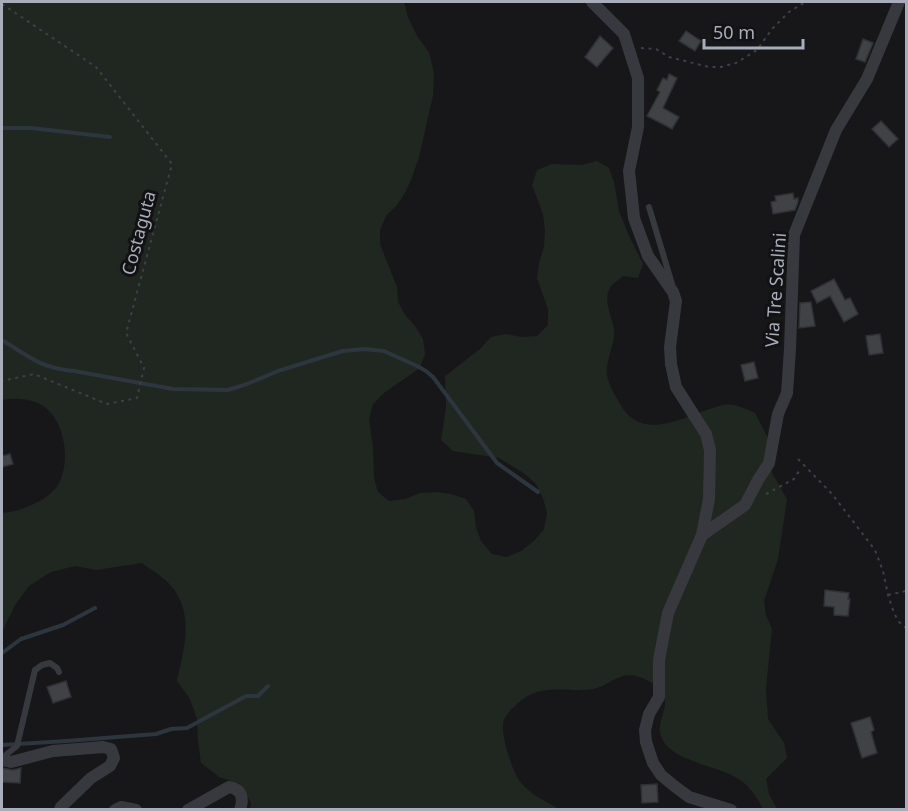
<svg xmlns="http://www.w3.org/2000/svg" width="908" height="811" viewBox="0 0 908 811" font-family="'Noto Sans',sans-serif">
  <style>
    .green { fill: #1f2720 }
    .lines { fill: none; stroke-linecap: round; stroke-linejoin: round }
    .stream { stroke: #2d353e; stroke-width: 4 }
    .building { fill: #414246; stroke: #313135; stroke-width: 1.5 }
    .path { stroke: #3e4045; stroke-width: 2; stroke-dasharray: 3 4.5; stroke-linecap: butt }
    .service { stroke: #38393e; stroke-width: 6 }
    .minor { stroke: #38393e; stroke-width: 12 }
    .labels { text-anchor: middle; stroke-width: 6; stroke-linejoin: round; paint-order: stroke }
    .street-label { font-size: 18px; fill: #a9adb9; stroke: #121214 }
  </style>
  <rect width="100%" height="100%" fill="#171719"/>
  <path class="green" d="M 2,2 L 404,2 L 408,17 L 417,36 L 429,52 L 434,73 L 433,96 L 419,157 L 411,180 L 405,193 L 397,205 L 386,216 L 380,230 L 380,244 L 397,287 L 398,302 L 405,315 L 415,326 L 423,339 L 425,354 L 420,368 L 384,393 L 373,404 L 369,419 L 373,448 L 374,478 L 378,492 L 389,501 L 405,499 L 420,493 L 435,492 L 451,494 L 466,499 L 474,511 L 476,527 L 481,541 L 492,554 L 507,557 L 521,551 L 534,541 L 544,529 L 547,513 L 543,498 L 536,484 L 525,474 L 499,458 L 453,451 L 441,440 L 446,407 L 445,376 L 480,349 L 491,337 L 506,334 L 522,337 L 537,336 L 548,325 L 548,309 L 537,278 L 539,263 L 544,247 L 545,231 L 543,214 L 532,185 L 537,170 L 552,164 L 582,165 L 597,161 L 609,168 L 614,182 L 619,211 L 630,238 L 643,264 L 638,278 L 623,276 C 620,279 615,282 612,285 C 601,298 612,316 614,329 C 616,344 605,360 607,375 C 609,386 615,395 620,404 C 644,447 691,411 724,405 C 734,403 746,409 755,413 L 770,442 L 769,457 L 772,473 L 787,499 L 778,559 L 764,601 L 766,615 L 772,629 L 766,688 L 768,719 L 784,743 L 787,758 L 766,779 L 769,794 L 777,809 L 763,809 C 757,797 749,785 737,778 C 716,765 669,761 661,736 C 657,726 664,715 665,704 C 665,700 664,695 664,690 C 649,682 636,670 618,678 C 610,681 603,687 593,689 C 576,692 552,686 534,693 C 525,696 507,711 504,720 C 499,731 512,770 519,780 C 529,794 545,801 559,809 L 250,809 L 251,803 L 240,784 L 219,777 L 201,763 L 198,741 L 197,719 L 190,699 L 177,681 C 183,652 193,622 177,594 C 170,581 154,572 142,563 L 96,570 L 75,566 L 51,572 L 29,586 L 15,605 L 2,632 L 2,513 C 20,512 53,499 60,481 C 71,457 64,415 38,403 C 25,398 14,398 2,400 Z"/>
  <g class="lines">
    <g class="stream">
      <path d="M 2,128 L 31,128 L 110,137"/>
      <path d="M 2,340 C 28,356 42,369 74,371 L 173,389 L 228,390 L 247,384 L 278,371 L 320,358 L 343,351 L 364,349 L 384,351 L 417,366 L 426,371 L 433,377 L 497,463 L 538,492"/>
      <path d="M 2,653 L 21,639 L 63,625 L 95,608"/>
      <path d="M 2,745 L 66,741 L 156,734 L 171,729 L 187,728 L 246,696 L 258,696 L 268,686"/>
    </g>
  </g>
  <g class="building">
    <path d="M 686,31 L 701,41 L 695,51 L 679,41 Z"/>
    <path d="M 600,36 L 613,48 L 597,67 L 585,57 Z"/>
    <path d="M 863,39 L 873,43 L 865,62 L 856,59 Z"/>
    <path d="M 669,74 L 677,78 L 663,108 L 679,117 L 672,129 L 647,116 L 660,92 L 657,90 L 663,78 L 667,80 Z"/>
    <path d="M 881,121 L 898,139 L 889,147 L 872,129 Z"/>
    <path d="M 793,193 L 794,199 L 798,198 L 798,202 L 795,210 L 773,214 L 771,202 L 776,201 L 775,196 Z"/>
    <path d="M 834,279 L 845,300 L 850,298 L 858,314 L 844,322 L 830,296 L 817,303 L 811,291 Z"/>
    <path d="M 811,302 L 815,326 L 799,328 L 800,303 Z"/>
    <path d="M 880,334 L 883,353 L 869,355 L 866,336 Z"/>
    <path d="M 754,362 L 758,378 L 745,381 L 741,365 Z"/>
    <path d="M 10,454 L 13,464 L 2,467 L 2,456 Z"/>
    <path d="M 825,590 L 849,593 L 848,599 L 850,599 L 848,616 L 834,615 L 834,607 L 824,606 Z"/>
    <path d="M 66,681 L 71,697 L 53,703 L 47,687 Z"/>
    <path d="M 870,717 L 874,730 L 871,732 L 877,753 L 862,758 L 851,723 Z"/>
    <path d="M 2,768 L 13,770 L 21,768 L 20,783 L 2,782 Z"/>
    <path d="M 657,784 L 658,802 L 642,803 L 641,785 Z"/>
  </g>
  <g class="lines">
    <g class="path">
      <path d="M 2,4 L 96,67 L 172,164 L 126,333 L 144,368 L 137,398 L 107,404 L 34,374 L 2,381"/>
      <path d="M 641,48 L 656,49 L 669,57 L 709,67 L 721,67 L 736,63 L 757,50 L 772,29 L 789,12 L 805,2"/>
      <path d="M 798,459 L 832,494 L 875,550 L 883,571 L 888,595 L 894,613 L 899,622 L 906,628"/>
      <path d="M 766,494 L 794,479 L 801,468"/>
      <path d="M 888,595 L 906,591"/>
    </g>
    <g class="service">
      <path d="M 649,207 L 672,284"/>
      <path d="M 2,758 L 17,746 L 35,670 L 42,665 L 50,663 L 57,668 L 59,672"/>
    </g>
    <g class="minor">
      <path d="M 592,2 L 624,34 L 638,78 L 638,127 L 629,171 L 634,218 L 648,256 L 673,292 L 676,301 L 670,347 L 671,364 L 676,387 L 706,434 L 710,450 L 709,499 L 702,535 L 668,613 L 659,660 L 659,697 L 649,714 L 645,730 L 646,742 L 653,763 L 661,775 L 673,785 L 689,797 L 731,810"/>
      <path d="M 702,535 L 745,505 L 758,480 L 769,463 L 778,414 L 787,393 L 790,349 L 794,235 L 836,130 L 867,79 L 899,2"/>
      <path d="M 2,760 L 11,762 L 53,751 L 103,747 L 111,749 L 114,758 L 110,766 L 91,778 L 61,807 L 60,810"/>
      <path d="M 115,810 L 121,807 L 136,810"/>
      <path d="M 188,810 L 229,787 C 242,789 244,798 240,810"/>
    </g>
  </g>
  <g class="labels">
    <g class="street-label">
      <text transform="translate(139 233) rotate(-75)" y="6">Costaguta</text>
      <text transform="translate(776 290) rotate(-86)" y="6">Via Tre Scalini</text>
    </g>
  </g>
  <rect width="908" height="811" fill="none" stroke="#a9adb9" stroke-width="6"/>
  <path d="M704 39v9h99v-9" fill="none" stroke="#a9adb9" stroke-width="3"/>
  <text x="713" y="39" font-size="18" fill="#a9adb9" stroke="#121214" stroke-width="4.5" paint-order="stroke">50 m</text>
</svg>
